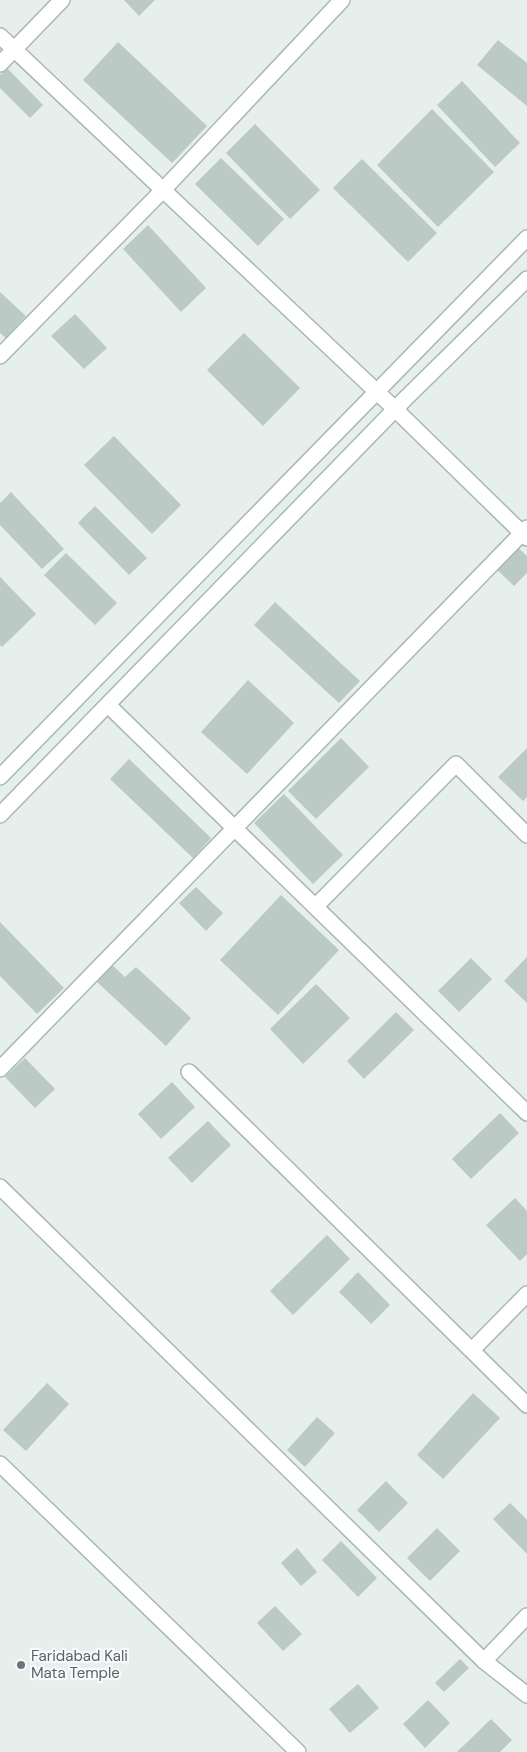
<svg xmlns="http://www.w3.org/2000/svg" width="527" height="1752" viewBox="0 0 527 1752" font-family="'DM Sans',sans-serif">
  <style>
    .building { fill: #bbcac4 }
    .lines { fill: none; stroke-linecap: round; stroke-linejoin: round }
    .minor-casing { stroke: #a8b8b2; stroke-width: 18 }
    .minor { stroke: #fff; stroke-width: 15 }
    .worship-dot { fill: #6b7280; stroke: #f7fbf9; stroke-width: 2 }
    .labels { text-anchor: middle; stroke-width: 4.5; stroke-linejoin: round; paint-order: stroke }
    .worship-label { font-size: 15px; fill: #5b616d; stroke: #f7fbf9; text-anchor: start }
  </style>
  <rect width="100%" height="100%" fill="#e6efeb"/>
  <g class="building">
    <path d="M 124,0 L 155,0 L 139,16 Z"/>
    <path d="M 498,40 L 527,63 L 527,106 L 477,65 Z"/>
    <path d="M 118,42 L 207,126 L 172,163 L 83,80 Z"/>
    <path d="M 7,68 L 43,105 L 30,118 L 0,88 L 0,75 Z"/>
    <path d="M 462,81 L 520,143 L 495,167 L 437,105 Z"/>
    <path d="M 432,109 L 494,172 L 438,227 L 377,165 Z"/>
    <path d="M 255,124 L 320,190 L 290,219 L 226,153 Z"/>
    <path d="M 221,158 L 284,219 L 258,246 L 195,184 Z"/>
    <path d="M 362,159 L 437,233 L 408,262 L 333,188 Z"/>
    <path d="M 148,225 L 206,288 L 181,312 L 123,249 Z"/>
    <path d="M 0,292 L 26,316 L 6,338 L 0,333 Z"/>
    <path d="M 75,314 L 107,348 L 84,369 L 51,336 Z"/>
    <path d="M 244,333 L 300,388 L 263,426 L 207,370 Z"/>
    <path d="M 114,436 L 181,505 L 152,534 L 84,465 Z"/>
    <path d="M 11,492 L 64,549 L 42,569 L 0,525 L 0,503 Z"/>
    <path d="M 95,506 L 147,558 L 129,575 L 78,523 Z"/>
    <path d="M 514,544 L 527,556 L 527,573 L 514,586 L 493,566 Z"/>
    <path d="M 66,553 L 117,603 L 95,625 L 44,575 Z"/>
    <path d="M 0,577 L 36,614 L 2,647 L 0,645 Z"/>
    <path d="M 275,602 L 360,681 L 339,703 L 254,625 Z"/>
    <path d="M 248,680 L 294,723 L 247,774 L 201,732 Z"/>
    <path d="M 341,738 L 369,767 L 316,819 L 288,791 Z"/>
    <path d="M 527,748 L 527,797 L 523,801 L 498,777 Z"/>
    <path d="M 129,759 L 211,838 L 193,858 L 110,779 Z"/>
    <path d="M 284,794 L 343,855 L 313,884 L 254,823 Z"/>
    <path d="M 196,887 L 223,913 L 206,931 L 179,903 Z"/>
    <path d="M 281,895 L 339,950 L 278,1015 L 220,960 Z"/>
    <path d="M 0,922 L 64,988 L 37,1014 L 0,976 Z"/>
    <path d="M 527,957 L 527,1003 L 504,981 Z"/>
    <path d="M 471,958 L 492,979 L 459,1012 L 438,991 Z"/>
    <path d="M 111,964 L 125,977 L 136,967 L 191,1018 L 166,1046 L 96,981 Z"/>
    <path d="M 316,984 L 350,1018 L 303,1064 L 270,1029 Z"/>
    <path d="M 396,1012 L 414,1030 L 364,1079 L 347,1061 Z"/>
    <path d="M 25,1058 L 55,1089 L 35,1108 L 5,1077 Z"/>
    <path d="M 172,1082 L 195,1107 L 161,1139 L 138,1114 Z"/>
    <path d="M 500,1113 L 519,1133 L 471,1179 L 452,1159 Z"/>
    <path d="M 208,1121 L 231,1145 L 192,1183 L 168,1158 Z"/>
    <path d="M 515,1198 L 527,1211 L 527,1254 L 520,1261 L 486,1225 Z"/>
    <path d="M 327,1235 L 350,1259 L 293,1315 L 270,1291 Z"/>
    <path d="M 358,1272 L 390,1305 L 371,1324 L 339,1292 Z"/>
    <path d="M 47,1383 L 69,1404 L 26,1451 L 3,1430 Z"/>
    <path d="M 473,1393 L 500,1418 L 443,1479 L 417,1455 Z"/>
    <path d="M 317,1417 L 335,1433 L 305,1467 L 287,1450 Z"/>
    <path d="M 386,1481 L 408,1503 L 379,1532 L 357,1510 Z"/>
    <path d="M 510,1503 L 527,1520 L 527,1554 L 493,1519 Z"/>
    <path d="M 437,1528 L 460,1551 L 430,1581 L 407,1558 Z"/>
    <path d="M 341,1541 L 377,1578 L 358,1597 L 322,1560 Z"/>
    <path d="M 297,1548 L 317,1572 L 301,1586 L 281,1563 Z"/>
    <path d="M 275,1606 L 302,1634 L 283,1651 L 257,1623 Z"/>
    <path d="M 460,1659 L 469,1668 L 444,1692 L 435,1683 Z"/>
    <path d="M 358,1684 L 379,1708 L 350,1733 L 329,1709 Z"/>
    <path d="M 428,1700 L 450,1723 L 425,1748 L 403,1724 Z"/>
    <path d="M 491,1719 L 512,1740 L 500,1752 L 457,1752 Z"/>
  </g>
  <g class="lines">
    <g class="minor-casing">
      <g id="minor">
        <path d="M 0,36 L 395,409 L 527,538"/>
        <path d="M 0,64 L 62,0"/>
        <path d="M 0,356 L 163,190 L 342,0"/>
        <path d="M 108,705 L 527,1113"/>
        <path d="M 0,777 L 527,238"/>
        <path d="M 0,815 L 405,399 L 527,279"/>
        <path d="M 316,906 L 456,764 L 527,835"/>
        <path d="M 0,1069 L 527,528"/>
        <path d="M 189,1072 L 527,1405"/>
        <path d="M 0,1187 L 484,1661 L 527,1695"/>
        <path d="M 472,1350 L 527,1294"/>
        <path d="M 0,1464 L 298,1752"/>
        <path d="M 484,1661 L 527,1616"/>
      </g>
    </g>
    <use href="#minor" class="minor"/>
  </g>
  <circle class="worship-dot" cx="21" cy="1665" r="5"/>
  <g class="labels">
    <g class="worship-label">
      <text x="31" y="1661">Faridabad Kali<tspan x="31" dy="17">Mata Temple</tspan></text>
    </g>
  </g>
</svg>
